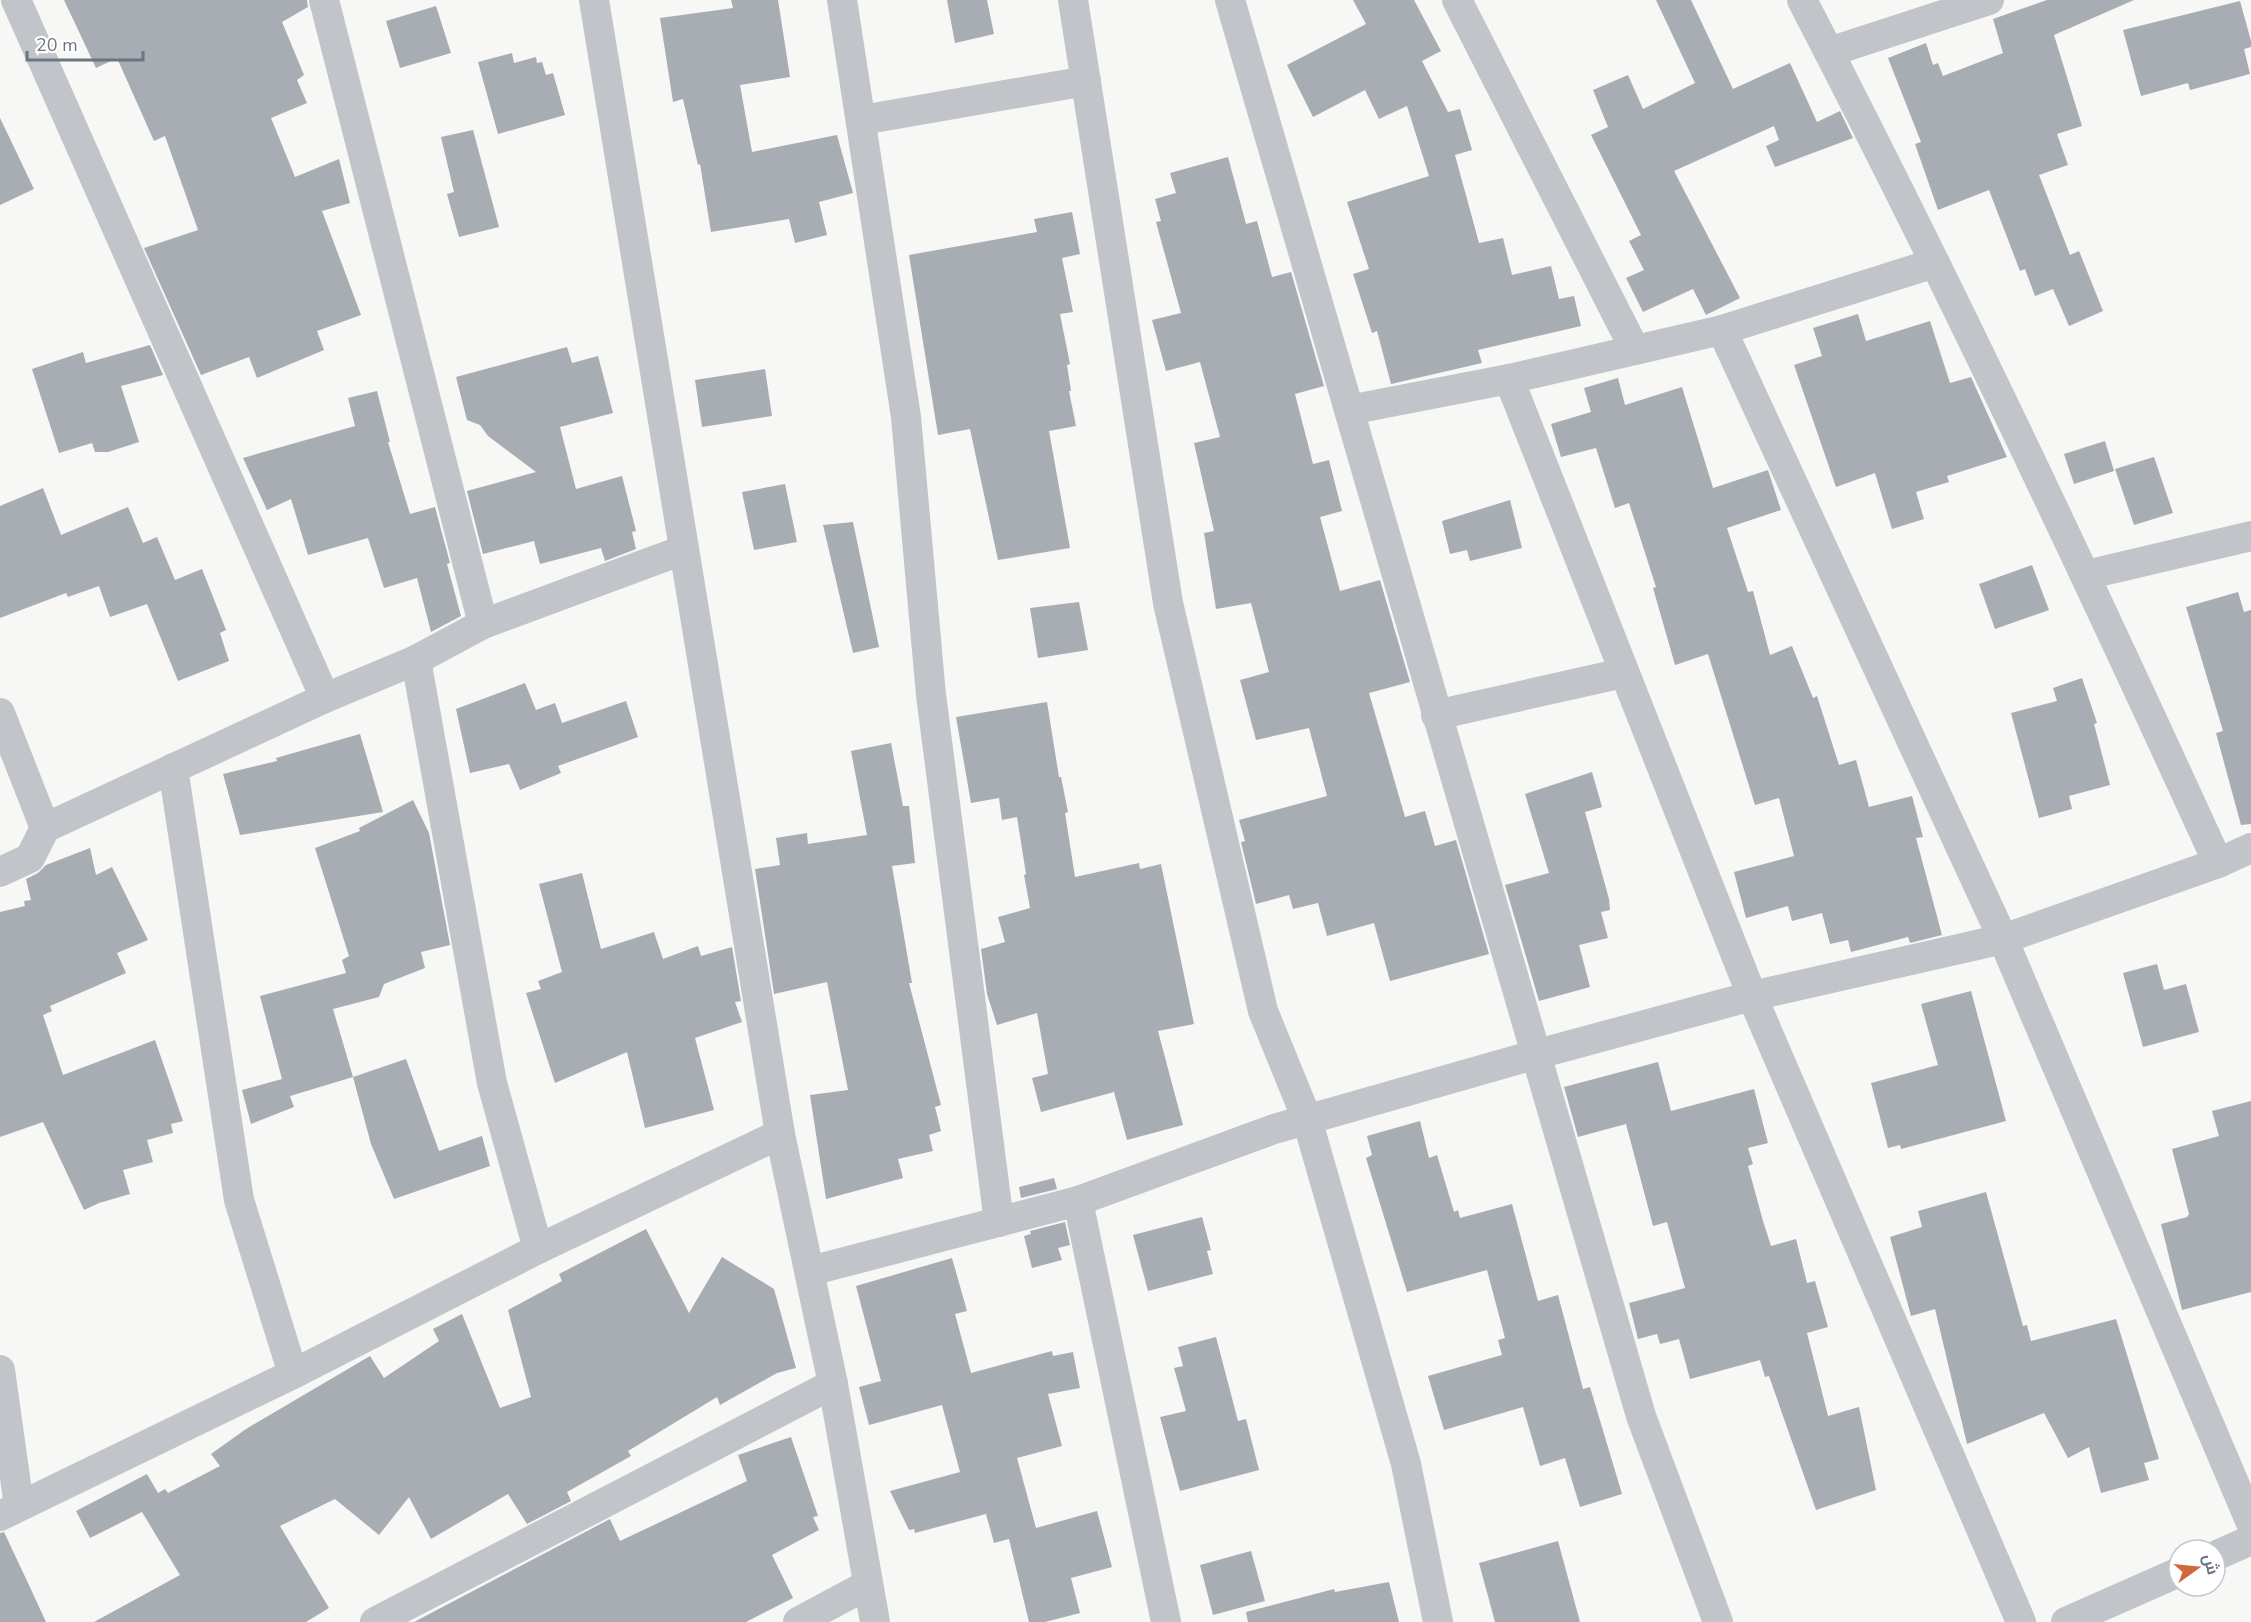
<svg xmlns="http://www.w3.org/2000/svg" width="2251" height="1622" viewBox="0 0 2251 1622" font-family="'Nunito Sans',Cairo,sans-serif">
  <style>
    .building { fill: #a7adb3 }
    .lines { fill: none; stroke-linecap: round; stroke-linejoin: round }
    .minor { stroke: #c1c4c8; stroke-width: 30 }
  </style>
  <rect width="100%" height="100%" fill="#f7f7f5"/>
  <g class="building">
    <path d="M 64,0 L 307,0 L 308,7 L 282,22 L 304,75 L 297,80 L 307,103 L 271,118 L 295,177 L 339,159 L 350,203 L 322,211 L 361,315 L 317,331 L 324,350 L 257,378 L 249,357 L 201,375 L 144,248 L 198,230 L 165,136 L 154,141 L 117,58 L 96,68 Z"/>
    <path d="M 731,0 L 778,0 L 790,77 L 740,85 L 752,152 L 837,135 L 853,193 L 819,202 L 827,235 L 795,243 L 789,219 L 711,232 L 700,164 L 698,165 L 683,99 L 673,102 L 660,18 L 733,8 Z"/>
    <path d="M 947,0 L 987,0 L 994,34 L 955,43 Z"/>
    <path d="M 1353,0 L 1414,0 L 1441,51 L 1422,61 L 1448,112 L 1460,109 L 1472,150 L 1455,155 L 1479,243 L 1503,238 L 1512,275 L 1551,266 L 1559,299 L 1574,296 L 1581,326 L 1478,350 L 1482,363 L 1391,384 L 1377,331 L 1372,333 L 1353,274 L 1369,269 L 1347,202 L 1429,176 L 1407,106 L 1379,119 L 1365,90 L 1313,117 L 1287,65 L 1366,24 Z"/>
    <path d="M 1656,0 L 1691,0 L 1733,89 L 1790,63 L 1817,122 L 1840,111 L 1853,138 L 1775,167 L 1766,146 L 1779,140 L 1774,126 L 1674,171 L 1740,298 L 1706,315 L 1693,289 L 1643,312 L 1626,278 L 1644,270 L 1629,241 L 1641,235 L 1591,135 L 1608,127 L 1593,90 L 1628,75 L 1643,109 L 1695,83 Z"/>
    <path d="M 2047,0 L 2134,0 L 2054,35 L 2082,126 L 2057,134 L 2068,165 L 2039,175 L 2070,255 L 2079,251 L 2103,311 L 2069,326 L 2053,289 L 2035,296 L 2025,269 L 2020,271 L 1989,190 L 1938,210 L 1915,144 L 1921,142 L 1888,58 L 1926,43 L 1933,65 L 1938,63 L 1943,76 L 2003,53 L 1993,19 Z"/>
    <path d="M 2240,1 L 2251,41 L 2251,47 L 2244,49 L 2250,74 L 2190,90 L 2188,83 L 2141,96 L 2123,30 Z"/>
    <path d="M 436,6 L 451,53 L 400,68 L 386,21 Z"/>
    <path d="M 512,53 L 514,63 L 536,57 L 537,63 L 542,62 L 546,75 L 553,73 L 565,115 L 498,134 L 478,62 Z"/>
    <path d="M 0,118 L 34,189 L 0,205 Z"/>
    <path d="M 473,130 L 499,227 L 459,237 L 447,194 L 454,192 L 441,137 Z"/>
    <path d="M 1228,157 L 1246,224 L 1257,221 L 1272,277 L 1291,272 L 1324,386 L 1295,394 L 1313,464 L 1329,460 L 1342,511 L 1320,517 L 1340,591 L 1380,580 L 1410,682 L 1369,693 L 1405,817 L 1425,811 L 1435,846 L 1456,840 L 1489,954 L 1390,981 L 1374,923 L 1327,936 L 1318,903 L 1293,909 L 1289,895 L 1256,904 L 1241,842 L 1245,841 L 1239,820 L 1327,796 L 1309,728 L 1256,740 L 1240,680 L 1269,672 L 1251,603 L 1216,609 L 1204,533 L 1214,531 L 1194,443 L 1220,437 L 1200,362 L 1166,371 L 1152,320 L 1181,313 L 1156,222 L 1161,221 L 1155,199 L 1176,193 L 1170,173 Z"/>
    <path d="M 1072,212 L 1080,254 L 1062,258 L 1073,312 L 1060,314 L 1070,364 L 1067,365 L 1071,391 L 1069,391 L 1076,426 L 1049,431 L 1070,548 L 998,560 L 970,429 L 938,435 L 909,255 L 1037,232 L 1034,219 Z"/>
    <path d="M 1858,314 L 1866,341 L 1930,321 L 1950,383 L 1971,377 L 2007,457 L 1947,476 L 1949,482 L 1916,492 L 1924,519 L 1892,529 L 1875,473 L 1836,487 L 1794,365 L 1822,356 L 1813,328 Z"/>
    <path d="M 150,345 L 163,375 L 121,386 L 139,442 L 108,452 L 95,452 L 92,443 L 59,453 L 32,369 L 83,352 L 86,363 Z"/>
    <path d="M 567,347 L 572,363 L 598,356 L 613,413 L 560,427 L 576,489 L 622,476 L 636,531 L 632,532 L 636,549 L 605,561 L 601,548 L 540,564 L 534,541 L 483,554 L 467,491 L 536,472 L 488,436 L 480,425 L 467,420 L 456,377 Z"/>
    <path d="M 765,369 L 772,416 L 702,427 L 695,380 Z"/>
    <path d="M 1618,378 L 1625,405 L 1682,387 L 1713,488 L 1768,470 L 1781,510 L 1727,528 L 1748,592 L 1753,591 L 1770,655 L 1792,646 L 1813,698 L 1817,696 L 1839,765 L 1856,760 L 1869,807 L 1912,796 L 1923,837 L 1916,838 L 1942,935 L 1910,943 L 1908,937 L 1851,952 L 1848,940 L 1830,944 L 1822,913 L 1792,921 L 1788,906 L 1746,918 L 1734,872 L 1794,856 L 1779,798 L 1755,805 L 1708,654 L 1675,665 L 1653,588 L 1656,587 L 1629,503 L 1615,508 L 1596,448 L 1561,457 L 1551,424 L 1591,412 L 1584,388 Z"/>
    <path d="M 377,391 L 390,442 L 388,442 L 410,514 L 435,507 L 450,563 L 447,564 L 461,616 L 431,632 L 417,578 L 384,588 L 368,538 L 308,555 L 291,499 L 267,510 L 243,458 L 355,426 L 348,398 Z"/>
    <path d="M 2105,441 L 2114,471 L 2074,484 L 2064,454 Z"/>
    <path d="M 2154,457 L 2173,513 L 2134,525 L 2115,469 Z"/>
    <path d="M 785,484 L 797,542 L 754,550 L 742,492 Z"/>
    <path d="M 43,488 L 61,535 L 128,507 L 143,543 L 157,537 L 175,580 L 202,569 L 226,630 L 220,633 L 229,661 L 178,681 L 147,604 L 110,617 L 99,586 L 68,597 L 66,593 L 0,618 L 0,506 Z"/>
    <path d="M 1510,500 L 1522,548 L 1470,561 L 1467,550 L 1450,554 L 1442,521 Z"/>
    <path d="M 853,522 L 879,647 L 853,653 L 823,525 Z"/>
    <path d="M 2032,565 L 2049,610 L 1995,629 L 1979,584 Z"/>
    <path d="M 2238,592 L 2244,612 L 2251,610 L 2251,824 L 2241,825 L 2216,733 L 2223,731 L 2186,607 Z"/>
    <path d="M 1079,602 L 1088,650 L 1038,658 L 1030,608 Z"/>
    <path d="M 2082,678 L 2097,723 L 2094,724 L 2110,785 L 2069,796 L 2072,809 L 2039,818 L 2011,713 L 2057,701 L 2053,688 Z"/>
    <path d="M 525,683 L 536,710 L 555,703 L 562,723 L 626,701 L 638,737 L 558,766 L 561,773 L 520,790 L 509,764 L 470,773 L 456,709 Z"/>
    <path d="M 1047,702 L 1059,777 L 1061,777 L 1068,812 L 1065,813 L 1075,877 L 1139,863 L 1140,869 L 1161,864 L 1194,1024 L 1158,1031 L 1183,1125 L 1127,1140 L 1114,1092 L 1041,1112 L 1032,1078 L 1048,1074 L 1037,1013 L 997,1025 L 987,994 L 981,949 L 1005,942 L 998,917 L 1030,908 L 1024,875 L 1026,874 L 1017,817 L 1002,820 L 999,798 L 971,803 L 956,717 Z"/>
    <path d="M 360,734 L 383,812 L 240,835 L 223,774 L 277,761 L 276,758 Z"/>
    <path d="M 891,743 L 903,806 L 909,806 L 915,863 L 892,866 L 912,983 L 909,983 L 941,1105 L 935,1107 L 941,1131 L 929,1135 L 933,1151 L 898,1159 L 903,1178 L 826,1199 L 810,1095 L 848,1090 L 827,982 L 774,994 L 755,869 L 780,865 L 776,838 L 807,833 L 808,844 L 867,835 L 851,751 Z"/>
    <path d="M 1592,772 L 1602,807 L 1585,812 L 1609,899 L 1610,910 L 1601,912 L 1608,938 L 1579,945 L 1590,987 L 1539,1001 L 1505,885 L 1549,873 L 1525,794 Z"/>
    <path d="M 413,800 L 429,833 L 450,945 L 421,952 L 425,968 L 384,984 L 379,997 L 333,1009 L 353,1077 L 290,1096 L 294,1107 L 251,1124 L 242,1090 L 282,1079 L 260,996 L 346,973 L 342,960 L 349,956 L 315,848 L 360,831 L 359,828 Z"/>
    <path d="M 90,848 L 96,875 L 112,867 L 148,940 L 117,953 L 126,973 L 50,1006 L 52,1011 L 43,1015 L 63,1075 L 155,1040 L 183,1121 L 171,1124 L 173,1133 L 147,1140 L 153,1162 L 123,1170 L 130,1194 L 99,1203 L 84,1210 L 43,1122 L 0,1137 L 0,912 L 25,906 L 24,901 L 31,900 L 26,879 L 38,873 L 46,865 Z"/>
    <path d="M 582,873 L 601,949 L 654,932 L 663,959 L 698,946 L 701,956 L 732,947 L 741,1001 L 735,1002 L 742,1022 L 695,1038 L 714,1110 L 645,1128 L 627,1052 L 555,1083 L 526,993 L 541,989 L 538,981 L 562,972 L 539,884 Z"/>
    <path d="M 2157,964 L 2164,990 L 2186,984 L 2199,1032 L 2143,1047 L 2123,973 Z"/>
    <path d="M 1971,991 L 2006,1121 L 1901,1149 L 1900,1145 L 1888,1148 L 1871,1083 L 1938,1065 L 1921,1004 Z"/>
    <path d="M 406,1059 L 439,1151 L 482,1136 L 490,1166 L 394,1199 L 371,1144 L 353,1077 Z"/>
    <path d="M 1658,1062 L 1671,1111 L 1754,1089 L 1768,1143 L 1748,1148 L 1753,1164 L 1748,1166 L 1763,1221 L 1771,1246 L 1796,1239 L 1807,1283 L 1815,1281 L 1828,1327 L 1807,1333 L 1828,1416 L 1859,1407 L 1876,1490 L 1816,1510 L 1769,1376 L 1765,1377 L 1760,1360 L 1690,1379 L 1679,1339 L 1660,1344 L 1657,1334 L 1638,1339 L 1629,1303 L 1685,1288 L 1667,1222 L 1653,1226 L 1626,1124 L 1578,1137 L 1564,1087 Z"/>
    <path d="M 2251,1101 L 2251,1292 L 2182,1310 L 2161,1224 L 2187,1217 L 2189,1214 L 2172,1149 L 2219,1136 L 2212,1111 Z"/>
    <path d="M 1420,1121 L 1429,1158 L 1437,1155 L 1454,1212 L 1458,1210 L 1460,1218 L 1512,1204 L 1538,1301 L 1558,1295 L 1583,1389 L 1590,1387 L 1622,1494 L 1580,1507 L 1565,1458 L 1540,1466 L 1523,1407 L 1444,1430 L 1428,1376 L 1502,1355 L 1498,1340 L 1505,1338 L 1487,1270 L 1407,1292 L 1366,1158 L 1372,1155 L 1367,1136 Z"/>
    <path d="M 1054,1178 L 1057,1189 L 1021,1198 L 1019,1187 Z"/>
    <path d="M 1986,1192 L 2023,1326 L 2027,1325 L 2031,1341 L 2116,1319 L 2159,1459 L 2144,1463 L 2149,1480 L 2101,1493 L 2089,1447 L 2068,1458 L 2044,1413 L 1967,1444 L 1935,1309 L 1911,1316 L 1890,1237 L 1922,1227 L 1918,1211 Z"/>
    <path d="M 1202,1217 L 1211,1250 L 1207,1251 L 1213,1274 L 1148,1291 L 1133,1235 Z"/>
    <path d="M 1065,1222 L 1070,1245 L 1058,1248 L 1062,1260 L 1032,1268 L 1024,1236 L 1031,1234 L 1030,1231 Z"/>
    <path d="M 646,1229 L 689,1313 L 722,1257 L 774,1289 L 796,1368 L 777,1373 L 720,1405 L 717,1397 L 628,1451 L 631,1456 L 567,1492 L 571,1501 L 527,1524 L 508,1494 L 431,1539 L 409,1497 L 379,1535 L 335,1499 L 280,1526 L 329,1608 L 306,1622 L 94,1622 L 180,1575 L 142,1512 L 90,1538 L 76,1511 L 147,1474 L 158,1493 L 165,1489 L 168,1493 L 220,1466 L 211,1454 L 246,1429 L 370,1356 L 384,1378 L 439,1341 L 433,1329 L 462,1314 L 500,1408 L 531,1397 L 508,1310 L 562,1281 L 559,1274 Z"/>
    <path d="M 952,1258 L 967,1311 L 955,1314 L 971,1373 L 1052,1351 L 1053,1356 L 1073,1352 L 1080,1388 L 1048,1394 L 1062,1446 L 1017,1458 L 1036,1528 L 1097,1511 L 1112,1567 L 1071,1578 L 1080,1613 L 1045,1622 L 1029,1622 L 1009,1539 L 994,1543 L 986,1514 L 915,1533 L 914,1529 L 909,1530 L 890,1491 L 960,1472 L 942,1405 L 869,1425 L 859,1387 L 881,1381 L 856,1286 Z"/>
    <path d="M 1216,1337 L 1238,1421 L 1246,1419 L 1259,1470 L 1180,1491 L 1160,1417 L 1186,1411 L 1174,1368 L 1183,1366 L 1178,1347 Z"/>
    <path d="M 791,1437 L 818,1516 L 813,1517 L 819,1530 L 772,1555 L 793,1598 L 746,1622 L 414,1622 L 610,1519 L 620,1541 L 747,1481 L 738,1455 Z"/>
    <path d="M 4,1532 L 28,1583 L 46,1622 L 0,1622 L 0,1533 Z"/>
    <path d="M 1558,1541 L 1580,1622 L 1495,1622 L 1479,1563 Z"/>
    <path d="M 1251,1551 L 1265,1601 L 1213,1615 L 1200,1565 Z"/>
    <path d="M 1389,1582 L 1399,1622 L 1248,1622 L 1246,1612 L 1334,1589 L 1335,1592 Z"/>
  </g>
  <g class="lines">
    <g class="minor">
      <path d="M 16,0 L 325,698"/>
      <path d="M 324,0 L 483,624"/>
      <path d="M 594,0 L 780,1134 L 833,1384 L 875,1622"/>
      <path d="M 842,0 L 906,417 L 931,695 L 999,1222"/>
      <path d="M 1073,0 L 1168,603 L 1263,1011 L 1307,1119 L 1406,1464 L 1438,1622"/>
      <path d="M 1230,0 L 1641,1416 L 1718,1622"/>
      <path d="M 1457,0 L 1635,350"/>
      <path d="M 1802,0 C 1949,283 2085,572 2218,863"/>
      <path d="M 1829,52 L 1989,0"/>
      <path d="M 862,120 L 1086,81"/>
      <path d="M 1722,330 L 2003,939 L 2251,1523"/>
      <path d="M 1509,379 L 1752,996 L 2021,1622"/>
      <path d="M 1349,410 L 1509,379 L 1722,330 L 1935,263"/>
      <path d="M 2086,575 L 2251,536"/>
      <path d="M 416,660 L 492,1083 L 538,1249"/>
      <path d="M 0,713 L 45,828"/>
      <path d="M 1436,715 L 1623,673"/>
      <path d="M 173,768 L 239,1200 L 293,1374"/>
      <path d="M 0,872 L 30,858 L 45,828 L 325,698 L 416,660 L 483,624 L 683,550"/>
      <path d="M 1078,1201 L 1166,1622"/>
      <path d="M 810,1271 L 1078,1201 L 1274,1129 L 1534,1055 L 1752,996 L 2003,939 L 2218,863 L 2251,848"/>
      <path d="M 0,1370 L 19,1506"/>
      <path d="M 0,1516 L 293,1374 L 538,1249 L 780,1134"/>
      <path d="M 2215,1556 L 2251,1540"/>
      <path d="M 375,1622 L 833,1384"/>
      <path d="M 798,1622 L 867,1585"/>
      <path d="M 2066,1622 L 2179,1572"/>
    </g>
  </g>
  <g transform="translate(2197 1568) rotate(75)"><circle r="28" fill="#ffffff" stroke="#c3c8cd" stroke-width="1.5"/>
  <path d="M0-4.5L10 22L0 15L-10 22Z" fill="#cf683c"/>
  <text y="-9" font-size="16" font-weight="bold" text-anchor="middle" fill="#6a7682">ش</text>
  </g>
  <path d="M27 51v9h116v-9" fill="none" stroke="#6a7682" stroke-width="3"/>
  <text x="36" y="51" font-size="18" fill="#6a7682" stroke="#ffffff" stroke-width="4.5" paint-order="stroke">20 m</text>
</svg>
